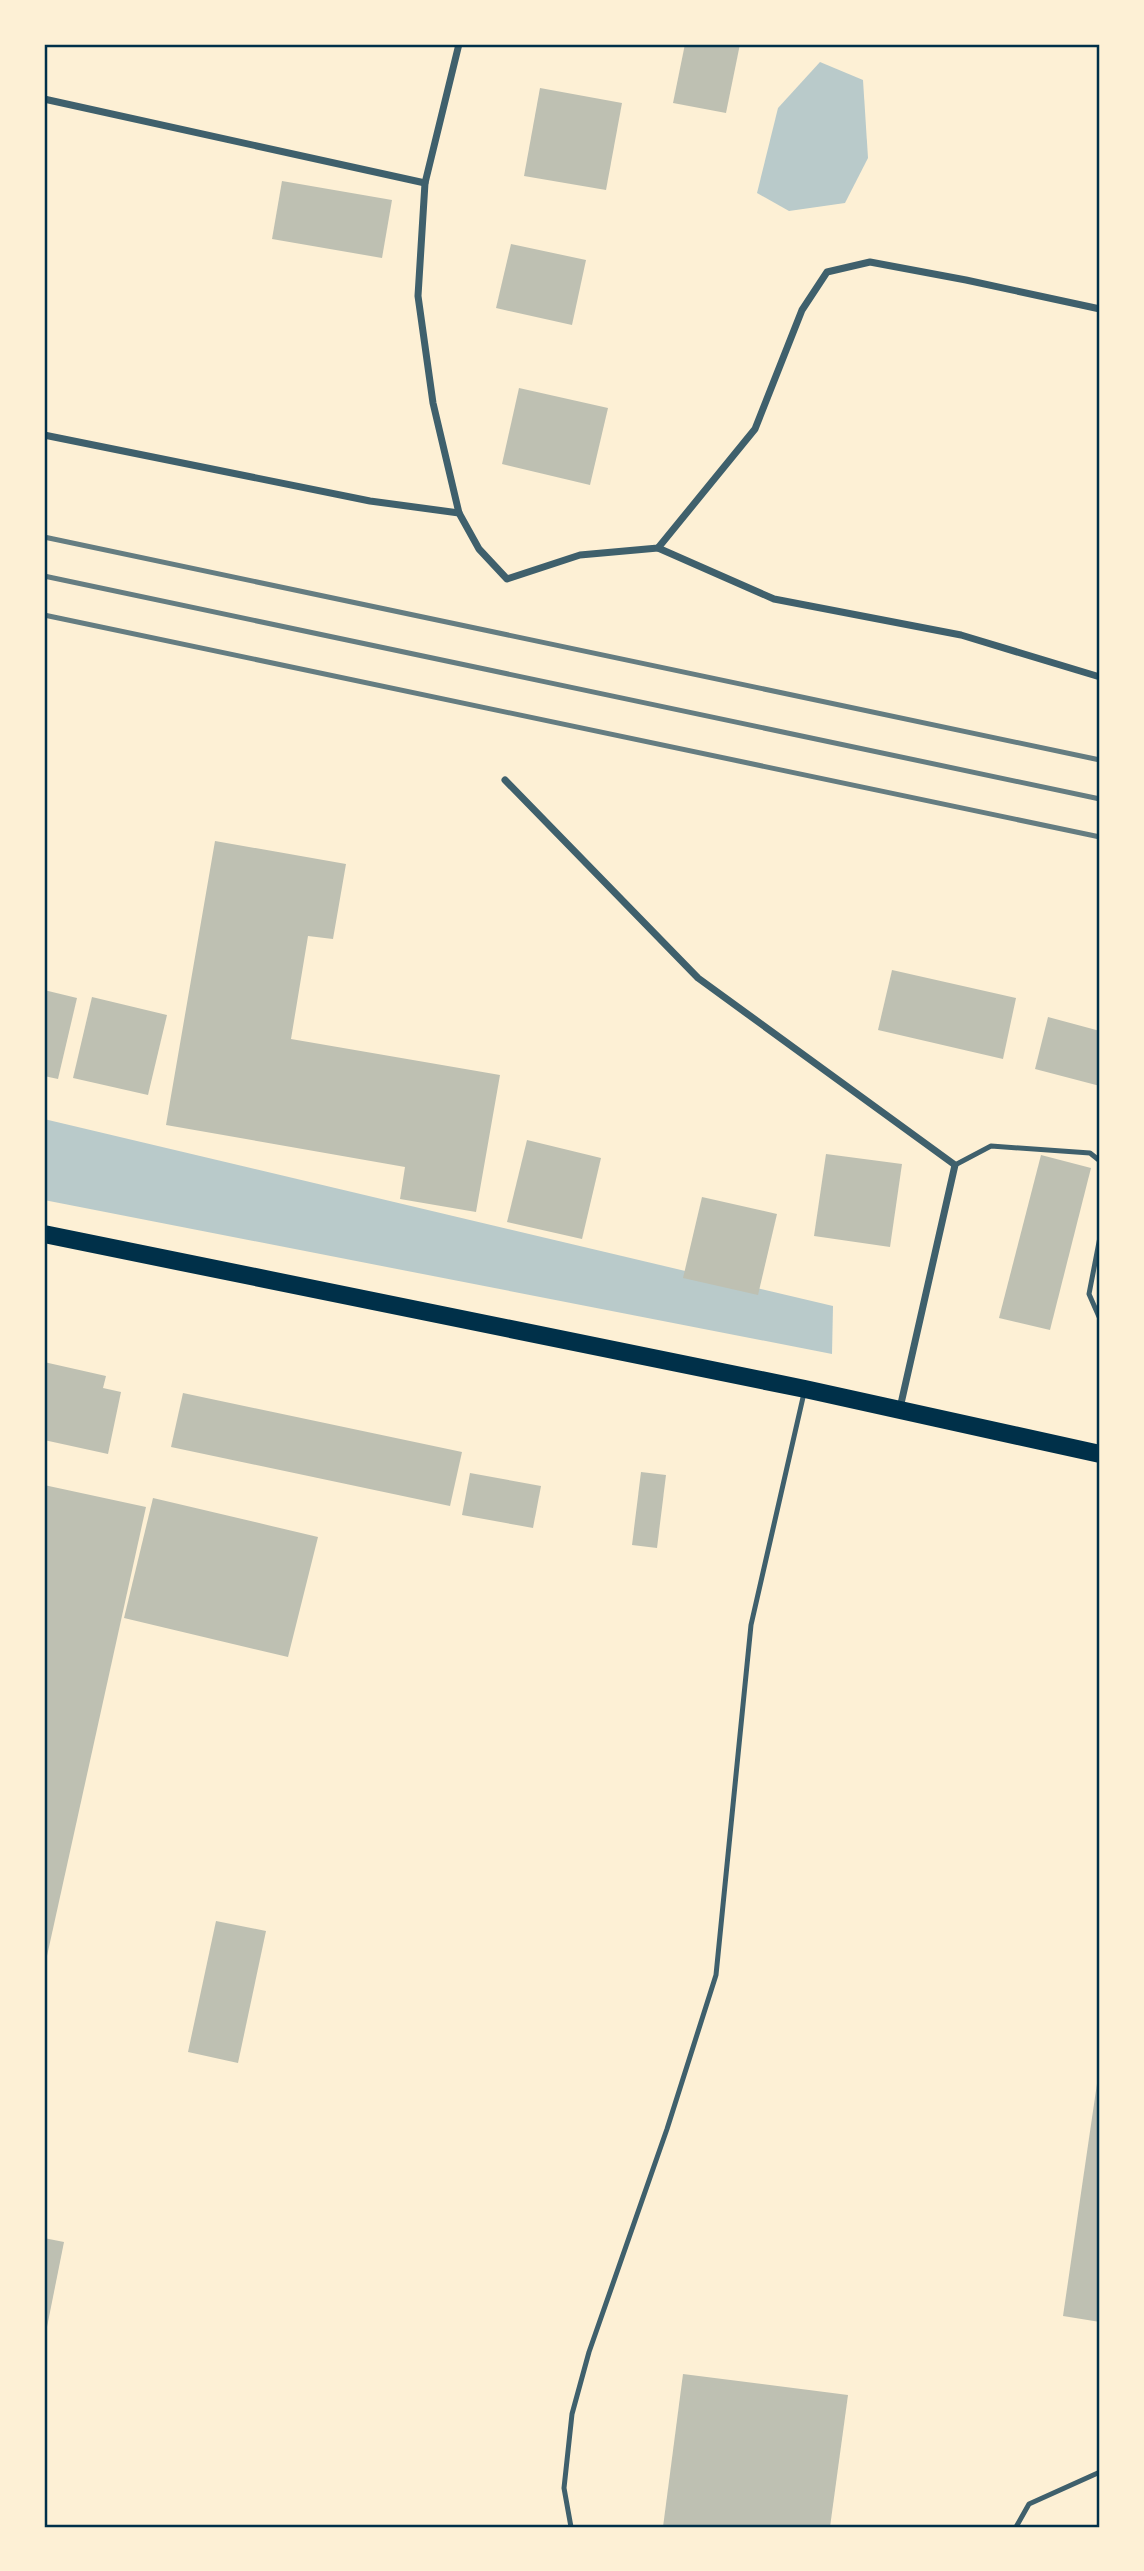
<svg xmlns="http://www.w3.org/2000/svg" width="1144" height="2571" viewBox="0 0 1144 2571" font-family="'PT Sans',sans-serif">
	<rect width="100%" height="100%" fill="#fdf0d5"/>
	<g fill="#b9caca">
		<polygon points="820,62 863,80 868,158 845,203 789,211 757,193 778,108"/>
		<polygon points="44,1119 833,1306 832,1354 44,1200"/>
	</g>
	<g fill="#bec0b2">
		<polygon points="685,44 740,44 726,113 673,103"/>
		<polygon points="540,88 622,103 606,190 524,176"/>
		<polygon points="282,181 392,200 382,258 272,239"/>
		<polygon points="511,244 586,260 572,325 496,308"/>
		<polygon points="519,388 608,408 590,485 502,464"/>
		<polygon points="215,841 346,864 333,939 308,936 291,1039 500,1075 476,1212 400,1199 405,1167 166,1125"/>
		<polygon points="892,970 1016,998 1003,1059 878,1030"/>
		<polygon points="44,990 77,998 58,1079 44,1076"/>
		<polygon points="92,997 167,1015 148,1095 73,1078"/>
		<polygon points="1048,1017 1100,1031 1100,1086 1035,1069"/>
		<polygon points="527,1140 601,1158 582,1239 507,1222"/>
		<polygon points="826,1154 902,1164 890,1247 814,1236"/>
		<polygon points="1041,1155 1091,1168 1050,1330 999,1318"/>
		<polygon points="702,1197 777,1214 758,1295 683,1278"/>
		<polygon points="44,1362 106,1376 103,1388 121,1392 108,1454 44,1440"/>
		<polygon points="183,1393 462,1452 450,1506 171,1447"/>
		<polygon points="641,1472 666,1475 657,1548 632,1545"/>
		<polygon points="470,1473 541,1486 533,1528 462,1515"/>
		<polygon points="44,1485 146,1507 45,1965 44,1965"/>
		<polygon points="153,1498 318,1537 288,1657 124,1618"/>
		<polygon points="216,1921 266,1931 238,2063 188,2052"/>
		<polygon points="1099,2070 1100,2070 1100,2322 1063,2316"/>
		<polygon points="44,2238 64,2242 45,2337 44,2337"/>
		<polygon points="683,2374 848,2395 830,2527 663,2527"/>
	</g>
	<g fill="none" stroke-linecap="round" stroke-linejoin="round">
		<g stroke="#3f606c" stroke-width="5">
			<polyline points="955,1165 991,1146 1090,1153 1100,1161"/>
			<polyline points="1100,1237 1089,1294 1100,1319"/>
			<polyline points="571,2527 564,2488 572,2414 589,2352 667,2129 716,1975 751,1625 804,1393"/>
			<polyline points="1016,2527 1029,2504 1100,2472"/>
		</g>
		<g stroke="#3f606c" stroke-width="7">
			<polyline points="459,44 425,183 418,296 433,403 459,513 479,549 507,579 580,555 658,548 755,429 802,310 827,272 870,262 966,280 1100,309"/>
			<polyline points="44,99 425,183"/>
			<polyline points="44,435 370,501 459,513"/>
			<polyline points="658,548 774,599 961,635 1100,677"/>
			<polyline points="505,780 698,978 955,1165 900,1408"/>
		</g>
		<polyline stroke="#003049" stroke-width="18" points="44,1234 805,1389 1100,1454"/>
		<g stroke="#657d81" stroke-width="5">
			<polyline points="44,537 1100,760"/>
			<polyline points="44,576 1100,799"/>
			<polyline points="44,615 1100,837"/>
		</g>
	</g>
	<rect width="1144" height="2571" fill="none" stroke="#fdf0d5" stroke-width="91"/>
	<rect x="46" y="46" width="1052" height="2480" fill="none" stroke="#003049" stroke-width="2.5"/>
</svg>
